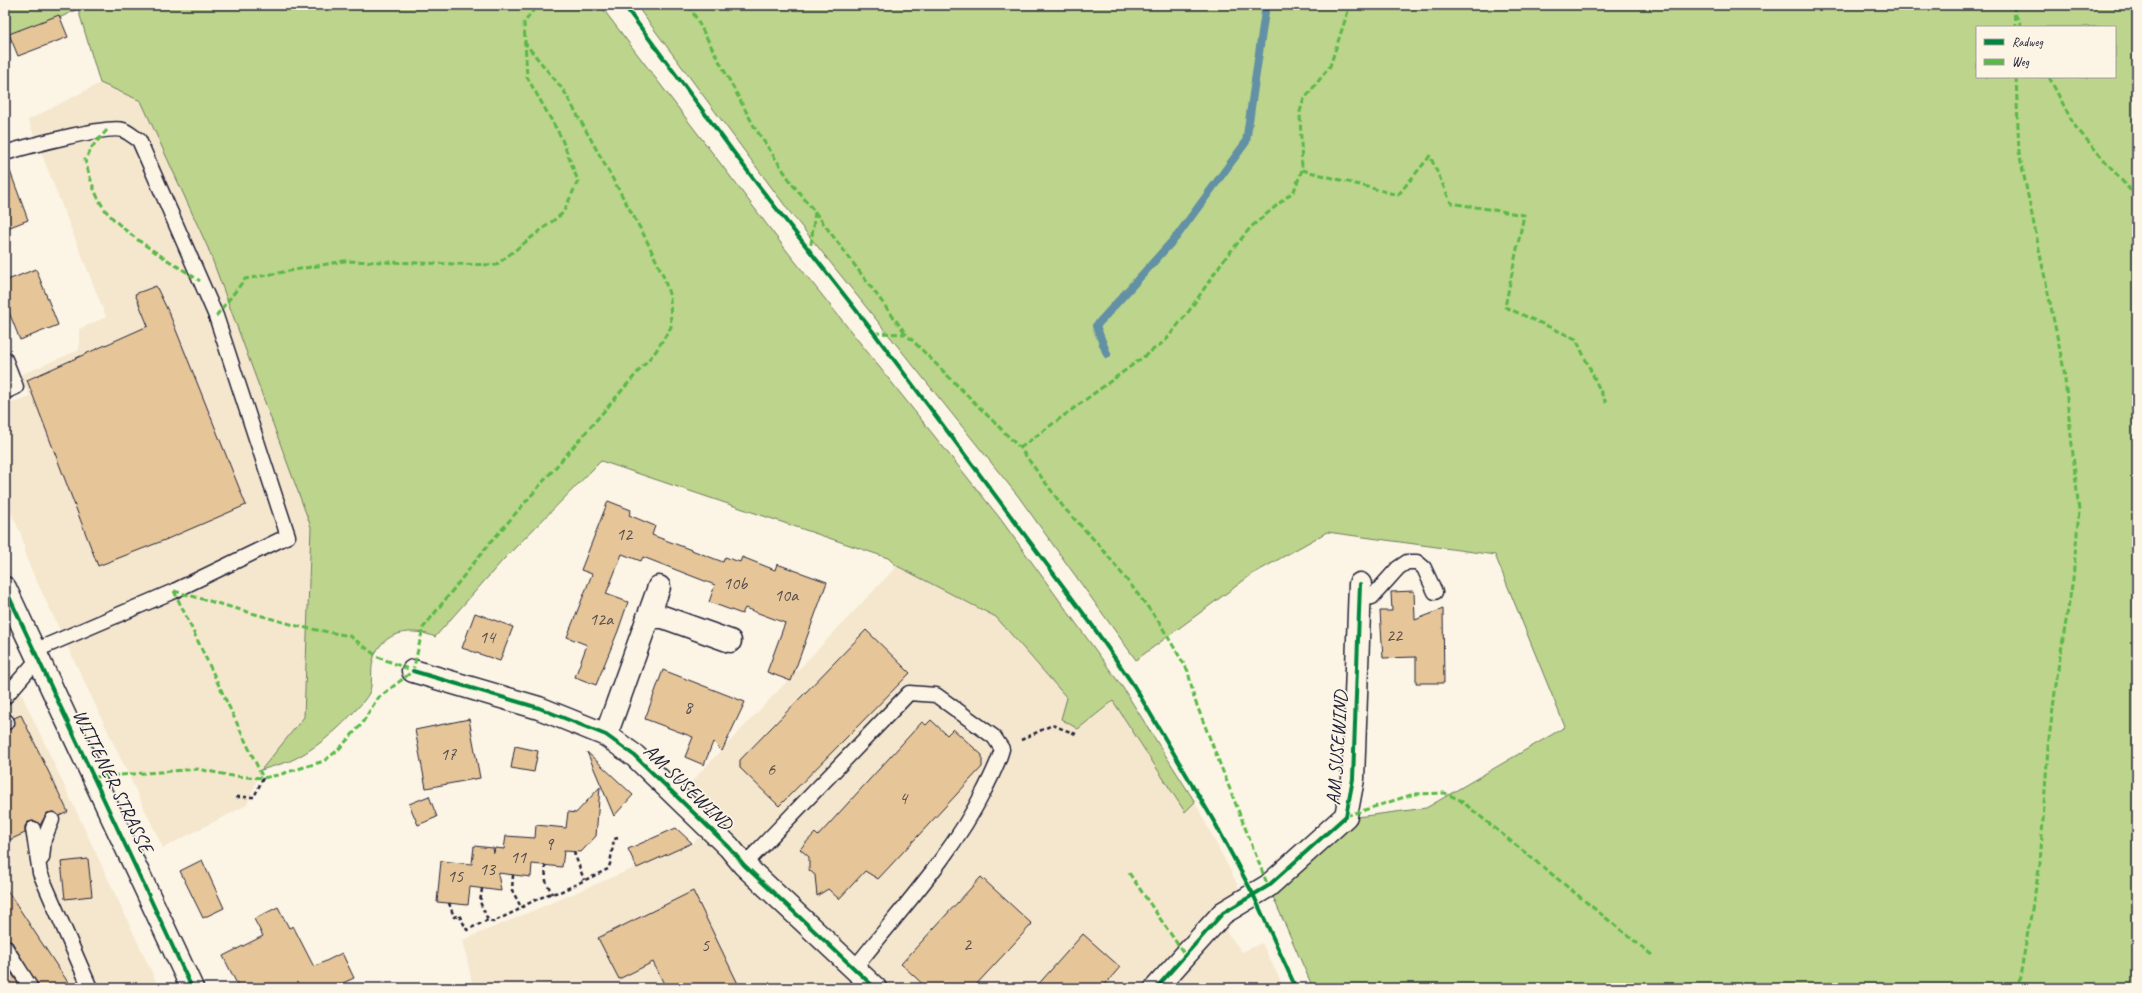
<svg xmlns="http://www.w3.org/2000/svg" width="2142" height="993" viewBox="0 0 2142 993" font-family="Caveat,sans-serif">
	<rect width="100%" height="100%" fill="#fcf5e5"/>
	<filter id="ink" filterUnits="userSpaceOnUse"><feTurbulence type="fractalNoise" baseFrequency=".025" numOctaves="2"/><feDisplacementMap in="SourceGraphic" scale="8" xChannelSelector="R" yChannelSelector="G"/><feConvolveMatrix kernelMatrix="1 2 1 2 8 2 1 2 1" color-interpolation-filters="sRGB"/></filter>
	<g filter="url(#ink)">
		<g fill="#f5e7ce">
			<polygon points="100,83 142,100 208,248 311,527 304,717 261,770 247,805 163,848 28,563 21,534 5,499 5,404 30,396 20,375 79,350 79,329 106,317 28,120"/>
			<polygon points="897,566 996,617 1067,698 1078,729 1113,701 1185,811 1195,802 1248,905 1226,931 1242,952 1262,943 1284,988 473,988 463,940 693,843 721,813 689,784"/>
			<polygon points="5,659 155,979 158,988 71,988 5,887"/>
		</g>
		<g fill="#bcd48b" stroke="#6f7b63" fill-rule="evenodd">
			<path d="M5 5H600L790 255 999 517 1123 688 1195 802 1185 812 1113 701 1078 729 1061 719 1067 698 996 617 897 566 888 558 601 461 503 560 435 637C413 627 383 631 374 657 370 668 373 680 370 691 367 699 355 711 349 717 336 732 309 753 290 761 281 764 271 767 261 770L304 717 311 527 208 248 141 101 100 83 78 9 5 44Z"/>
			<path d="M636 5H2137V988H1313L1273 897 1277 888 1357 817 1426 808 1565 727 1495 555 1327 532 1251 575 1136 660 1018 496 789 211ZM1977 27H2115V77H1977Z"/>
		</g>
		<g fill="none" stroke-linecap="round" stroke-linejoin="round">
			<polyline stroke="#6290a5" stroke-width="8" points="1107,354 1096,326 1177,236 1246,142 1266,5"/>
		</g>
		<g fill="#e6c698" stroke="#22223b">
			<polygon points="59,15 68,37 18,56 9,34"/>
			<polygon points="7,163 28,220 5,229 5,164"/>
			<polygon points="36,269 58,325 20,340 5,302 5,281"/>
			<polygon points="156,286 170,315 246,505 165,540 98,566 27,380 148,326 135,294"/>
			<polygon points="608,501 631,510 629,515 655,526 652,535 723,562 725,557 740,562 742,557 775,570 777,564 827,582 791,681 767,672 785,623 745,608 742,614 709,602 715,585 643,557 641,561 622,554 606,594 628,602 618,631 596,685 575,677 587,645 567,637 592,574 581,570"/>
			<polygon points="1414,591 1415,620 1443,609 1444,683 1416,683 1416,657 1383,658 1380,611 1392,611 1391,592"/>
			<polygon points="475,613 513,627 500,661 462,648"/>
			<polygon points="866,630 910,673 779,806 740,768 740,760"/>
			<polygon points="663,670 745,702 722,751 713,742 704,765 685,757 693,737 645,719"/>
			<polygon points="21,715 68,812 59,816 55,812 47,813 40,825 36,821 28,822 25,826 25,833 5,842 5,730 13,728 15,724 14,718"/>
			<polygon points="469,719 480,778 426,788 415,730"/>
			<polygon points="931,720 947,735 953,729 982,755 982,767 878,879 865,871 839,899 828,889 817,896 815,875 809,870 809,857 800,849 815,833 818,836 922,722 926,725"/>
			<polygon points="515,746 538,751 534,772 511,768"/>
			<polygon points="587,752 633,795 614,816"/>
			<polygon points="600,787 596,836 581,852 564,851 562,867 532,864 531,877 498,873 501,891 470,887 468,905 437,902 441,861 472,864 474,846 493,848 494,853 495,848 504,849 506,836 535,838 536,825 566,828 568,812 576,813"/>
			<polygon points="429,796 437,817 418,825 409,804"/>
			<polygon points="676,828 692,843 637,868 628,849"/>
			<polygon points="88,859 92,896 65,899 61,862"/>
			<polygon points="202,860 224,908 203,918 180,871"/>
			<polygon points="981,877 1032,924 973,988 927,988 901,964"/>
			<polygon points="5,887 57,966 72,988 39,988 12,942 5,939"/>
			<polygon points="693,891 740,988 666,988 653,962 619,979 598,938"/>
			<polygon points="278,907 289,928 293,926 314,967 342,953 354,978 332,988 239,988 223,956 263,936 254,919"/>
			<polygon points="1083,934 1120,967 1102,988 1035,988"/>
			<polygon points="5,963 21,988 5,988"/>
		</g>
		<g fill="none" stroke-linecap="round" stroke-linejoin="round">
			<g stroke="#22223b" stroke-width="17">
				<g id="service">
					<path d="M5 153C25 147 106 125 123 130 128 132 134 137 139 140L216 316 288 536 174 591 34 651"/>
					<polyline points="5,359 16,387 5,392"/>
					<polyline points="1360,599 1372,597 1398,568 1407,562 1417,562 1424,568 1435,592"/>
					<polyline points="5,697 38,659"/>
					<polyline points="5,720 7,722"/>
					<polyline points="33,829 40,873 90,988"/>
					<polyline points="42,858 44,839 52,820"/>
					<path d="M744 865 909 693 936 695 994 737 1002 749C998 764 991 777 984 791 951 857 899 911 854 969"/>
					<polyline points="5,947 31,988"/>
				</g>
			</g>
			<g stroke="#22223b" stroke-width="25">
				<g id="minor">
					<polyline points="648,617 663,617 730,641"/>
					<polyline points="413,671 539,708 606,735 635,756 729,847 744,865 875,988"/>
					<polyline points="606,735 659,587"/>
					<polyline points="1156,988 1223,913 1268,886 1346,816 1353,779 1360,584"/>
				</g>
			</g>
			<g stroke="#22223b" stroke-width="25">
				<polyline id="secondary" points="5,588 192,988"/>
			</g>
			<g stroke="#22223b" stroke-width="2.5" stroke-dasharray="4 3" stroke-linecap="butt">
				<polyline points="1021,740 1052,725 1076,734"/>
				<polyline points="236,797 254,797 263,778"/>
				<polyline points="574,852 584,880"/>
				<polyline points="545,865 546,881 552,894"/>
				<polyline points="513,875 512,890 521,907"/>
				<polyline points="482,889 480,902 488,920"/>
				<polyline points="449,903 454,917 459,915 467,930 488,920 493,922 518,910 527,904 549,894 560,892 608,869 610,864 614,839 618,838"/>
			</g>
			<use href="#service" stroke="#fcf5e5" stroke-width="14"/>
			<use href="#minor" stroke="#fcf5e5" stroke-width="22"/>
			<use href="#secondary" stroke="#fcf5e5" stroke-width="22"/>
			<g stroke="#58b947" stroke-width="3" stroke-dasharray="6 3" stroke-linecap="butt">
				<polyline points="689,5 755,128 793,185 815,212 810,252"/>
				<polyline points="2014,5 2015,27"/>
				<polyline points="2015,14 2022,27"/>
				<polyline points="2016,77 2019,152 2064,370 2079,511 2073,579 2058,669 2048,747 2040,864 2018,988"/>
				<polyline points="2049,77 2074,125 2137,198"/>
				<path d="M107 130 92 147 85 160C90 177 95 197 106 211 131 240 169 260 200 281"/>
				<polyline points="1302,170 1398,195 1430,156 1451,203 1524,215 1505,307 1576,339 1606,403"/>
				<polyline points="815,212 906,334"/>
				<polyline points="216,316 245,279 344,261 496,265 563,213 578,181 561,137 527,77 524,23 537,5"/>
				<polyline points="874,333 906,334 1020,448 1064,508 1100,546 1134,589 1159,622 1188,671 1194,698 1268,886"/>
				<polyline points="1020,448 1165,341 1189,311 1222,262 1251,227 1294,191 1302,170 1300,112 1303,101 1330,66 1350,5"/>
				<polyline points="174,591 301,627 350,636 378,657 413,671"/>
				<polyline points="174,591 263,778"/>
				<polyline points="94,777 198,769 232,776 263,778 278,775 324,761 338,750 361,725 377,699 413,671 423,628 484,550 656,351 671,327 670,297 663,275 645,237 564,91 524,42"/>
				<polyline points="1346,816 1414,794 1445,793 1460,800 1653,956"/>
				<polyline points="1129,873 1185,955"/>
			</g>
			<g stroke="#fcf5e5" stroke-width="6">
				<g id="cycleway">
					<polyline points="624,5 758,185 874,333 1092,625 1134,686 1216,825 1253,894 1296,988"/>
					<polyline points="5,588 192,988"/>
					<polyline points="413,671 539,708 606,735 635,756 729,847 744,865 875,988"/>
					<polyline points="1156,988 1223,913 1268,886 1346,816 1353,779 1360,584"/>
				</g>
			</g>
			<use href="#cycleway" stroke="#00873e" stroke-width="4"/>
		</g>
	</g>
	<g text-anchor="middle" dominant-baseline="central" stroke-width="3.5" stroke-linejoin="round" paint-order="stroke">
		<g font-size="18" fill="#534b52">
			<text x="624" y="534">12</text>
			<text x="735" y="583">10b</text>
			<text x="786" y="595">10a</text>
			<text x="601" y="619">12a</text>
			<text x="1394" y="635">22</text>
			<text x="487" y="637">14</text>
			<text x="688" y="707">8</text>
			<text x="448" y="754">17</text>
			<text x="771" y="769">6</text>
			<text x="903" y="798">4</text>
			<text x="549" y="844">9</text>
			<text x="518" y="857">11</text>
			<text x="487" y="869">13</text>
			<text x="455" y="876">15</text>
			<text x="967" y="944">2</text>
			<text x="705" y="945">5</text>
		</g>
		<g font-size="20" fill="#22223b" stroke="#fcf5e5">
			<text transform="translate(1337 748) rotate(-86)">AM SUSEWIND</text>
			<text transform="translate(113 781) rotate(64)">WITTENER STRASSE</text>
			<text transform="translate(688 787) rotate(44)">AM SUSEWIND</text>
		</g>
	</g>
	<rect width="2142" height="993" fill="none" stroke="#fcf5e5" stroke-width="20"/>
	<rect x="10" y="10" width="2122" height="973" fill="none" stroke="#22223b" stroke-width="1.5" filter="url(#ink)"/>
	<rect x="1976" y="26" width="140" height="52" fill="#fcf5e5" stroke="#a5a1a1"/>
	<rect x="1984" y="39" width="20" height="6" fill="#00873e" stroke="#a5a1a1"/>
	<text x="2012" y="46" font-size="12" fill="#22223b">Radweg</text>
	<rect x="1984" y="59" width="20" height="6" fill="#58b947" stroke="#a5a1a1"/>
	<text x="2012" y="66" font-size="12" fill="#22223b">Weg</text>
</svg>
